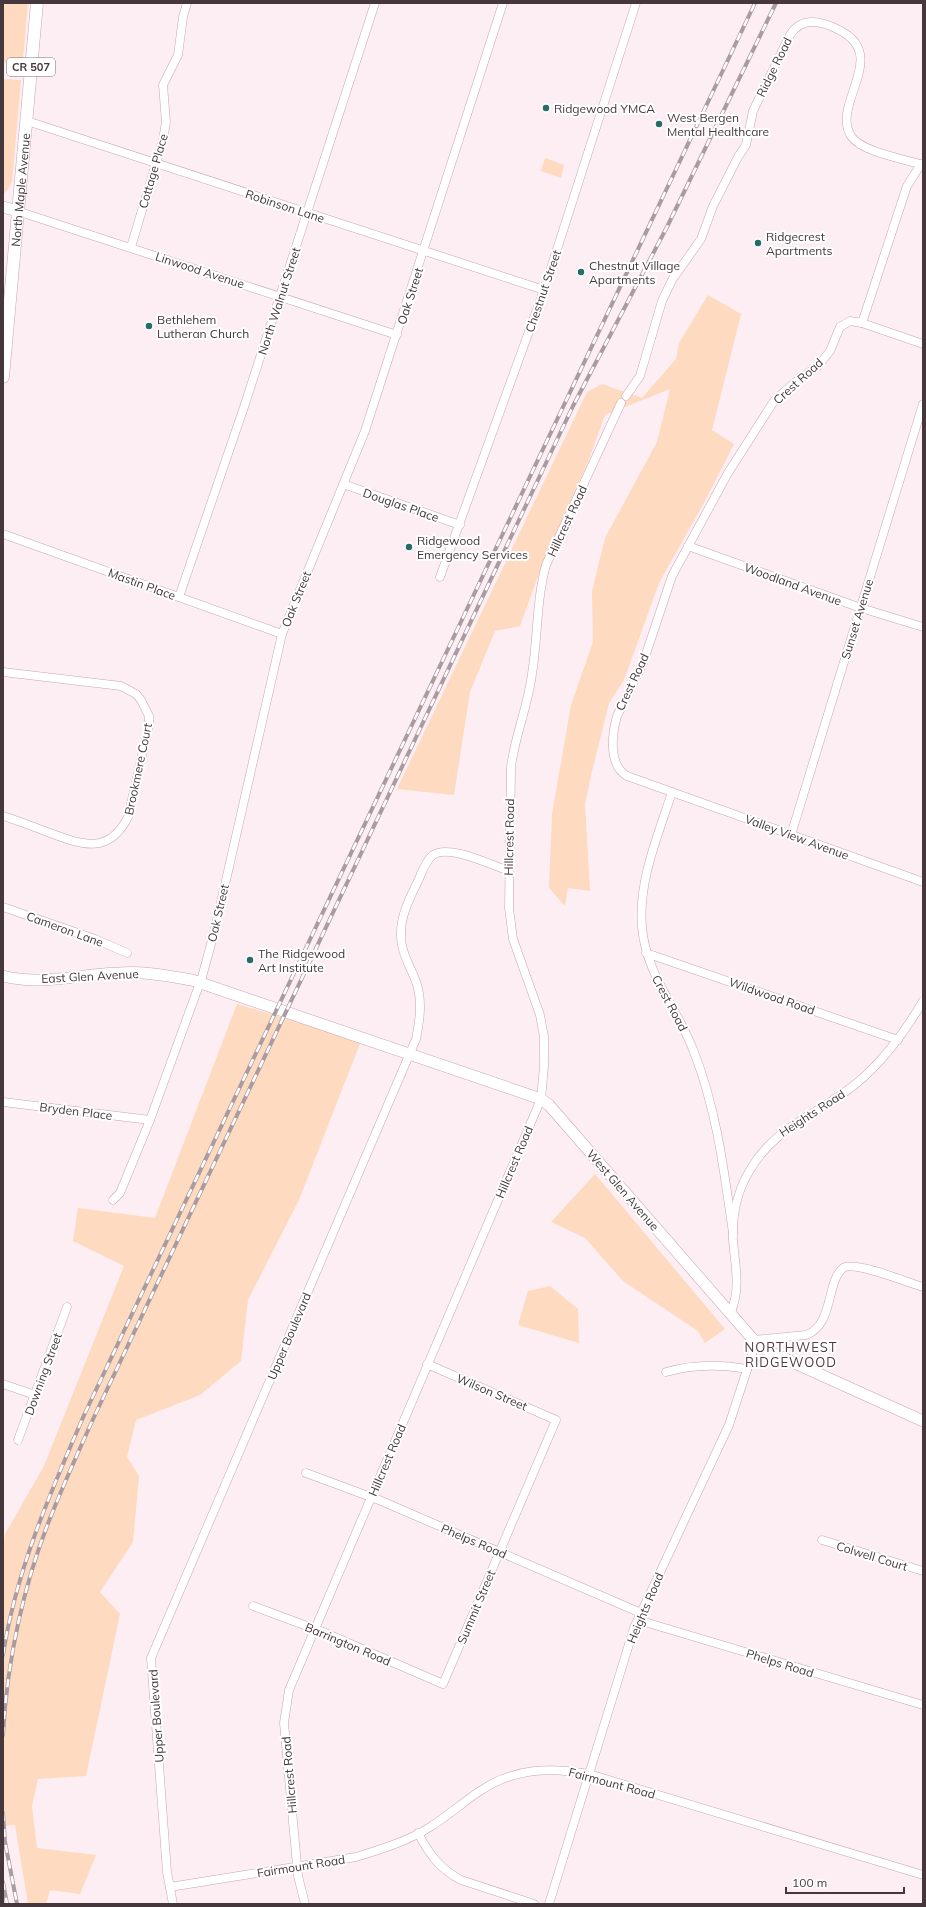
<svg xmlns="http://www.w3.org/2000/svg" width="926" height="1907" viewBox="0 0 926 1907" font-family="Mulish,sans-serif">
	<rect width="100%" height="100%" fill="#fdeef3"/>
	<g fill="#fddac0">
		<polygon points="3,3 28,3 23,60 20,63 3,62"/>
		<polygon points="3,79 21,80 12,182 7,191 3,194"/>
		<polygon points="545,158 564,165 561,178 541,171"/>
		<polygon points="708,295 741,314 712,430 734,444 705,501 659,583 624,680 609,703 592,771 585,804 590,891 568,888 565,906 549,888 552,814 571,705 593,642 592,591 605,538 657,442 670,389 605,415 588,462 545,557 520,626 495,631 470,692 454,795 397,789 587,392 602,384 642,398 676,359 679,343"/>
		<polygon points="237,1004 361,1041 299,1200 248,1300 241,1361 200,1395 136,1420 127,1457 139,1476 133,1542 100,1592 120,1614 86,1776 38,1779 32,1806 37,1848 96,1855 80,1894 50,1890 46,1904 28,1904 15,1825 3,1826 3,1549 5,1534 44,1466 124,1266 73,1241 78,1208 155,1218"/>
		<polygon points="595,1174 725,1329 705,1343 698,1331 623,1281 585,1238 551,1222"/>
		<polygon points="550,1286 578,1309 579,1343 518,1325 528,1291"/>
	</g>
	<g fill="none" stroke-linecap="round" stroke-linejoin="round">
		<g stroke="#c8a5b2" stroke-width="9">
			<g id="street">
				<polyline points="27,121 544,290"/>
				<polyline points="17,211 397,335"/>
				<polyline points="131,247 163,140 166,122 163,85 178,55 183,17 187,3"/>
				<polyline points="862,323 907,186 921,164"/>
				<path d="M923 344 862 323 850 321 840 327 830 351 818 366 794 383 774 401 728 473 672 576 643 663 617 716C612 734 608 765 627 776L923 882"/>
				<path d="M626 396 640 376 662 301 672 280 701 239 713 206 738 157 746 145 753 111 790 35C795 27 802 22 812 22 822 22 832 26 841 31 889 57 831 104 851 136 861 152 905 159 923 165"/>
				<polyline points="343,484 460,525"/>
				<polyline points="3,534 282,634"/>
				<polyline points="688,546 861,608 923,627"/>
				<polyline points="440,577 544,290 636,3"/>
				<polyline points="179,597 244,407 375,3"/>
				<path d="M3 672 121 686 136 694 141 700 149 716V725L128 817C109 855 82 845 50 833 34 827 19 821 3 816"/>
				<path d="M672 792C658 836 638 881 642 927 646 975 678 1009 694 1052 717 1111 724 1171 733 1233"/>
				<polyline points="791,835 923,404"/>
				<polyline points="3,907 95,939 127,953"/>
				<polyline points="646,953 898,1040"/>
				<polyline points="3,1102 150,1120"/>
				<polyline points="113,1200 120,1193 150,1120 202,977 214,933 282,634 365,431 503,3"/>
				<path d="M731 1312C741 1287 735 1266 733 1240 732 1217 737 1191 750 1170 774 1129 808 1119 845 1092 878 1069 903 1035 923 1001"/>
				<path d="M754 1340 806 1335C834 1325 826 1282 843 1268 854 1260 908 1283 923 1287"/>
				<path d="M666 1372C693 1364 719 1364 747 1369"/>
				<polyline points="3,1384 35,1395"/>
				<polyline points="18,1440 67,1307"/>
				<polyline points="306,1473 379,1500 641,1613"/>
				<polyline points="822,1540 923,1571"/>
				<polyline points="253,1606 323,1632 443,1684 556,1420 427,1364"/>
				<polyline points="638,1620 923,1705"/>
				<path d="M418 1833C429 1854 440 1869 461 1880L534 1904"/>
				<path d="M170 1887 356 1857C382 1849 408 1841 430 1827 448 1816 463 1802 480 1791 514 1768 550 1767 589 1774L923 1875"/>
				<path d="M173 1904 167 1872 151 1658 416 1039C420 1019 423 999 415 979 409 964 400 950 401 933 401 914 410 898 418 881 422 873 425 861 433 855 449 844 491 865 509 871"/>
				<path d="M305 1904 298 1876 286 1745 284 1723 289 1690 541 1099 544 1066V1037L540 1015 513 939 509 908 511 767C515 735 528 706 532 674 538 638 536 601 546 565L621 403"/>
				<polyline points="549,1904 634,1628 729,1425 756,1342"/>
			</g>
		</g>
		<g stroke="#c8a5b2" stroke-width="12">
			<g id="secondary">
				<polyline points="3,207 17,211"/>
				<path d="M3 976C40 986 81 974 119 973 144 971 168 976 192 980L541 1099 549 1105 757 1344 768 1351 923 1421"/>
			</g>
		</g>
		<g stroke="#c8a5b2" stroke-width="13">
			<g id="primary">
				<path id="s1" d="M3 377 37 3"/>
			</g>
		</g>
		<use href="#street" stroke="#fff" stroke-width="8"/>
		<use href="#secondary" stroke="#fff" stroke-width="11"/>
		<use href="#primary" stroke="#fff" stroke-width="12"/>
		<g stroke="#aa9ba1" stroke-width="4">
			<g id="rail">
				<path d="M3 1655C16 1570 51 1491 85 1413L755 3"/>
				<path d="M3 1735C7 1660 24 1581 53 1511 66 1479 80 1448 94 1417L573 406 667 227 776 3"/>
				<polyline points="3,1813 5,1842 17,1904"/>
				<polyline points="3,1882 7,1904"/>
			</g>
		</g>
		<use href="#rail" stroke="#fff" stroke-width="2.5" stroke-dasharray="8" stroke-linecap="butt"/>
	</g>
	<g fill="#256e68" stroke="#fff" stroke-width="1.5">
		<circle cx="546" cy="108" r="4"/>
		<circle cx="659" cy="124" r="4"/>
		<circle cx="758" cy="243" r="4"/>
		<circle cx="581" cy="272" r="4"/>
		<circle cx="149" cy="326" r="4"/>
		<circle cx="409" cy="547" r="4"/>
		<circle cx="250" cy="960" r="4"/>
	</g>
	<g text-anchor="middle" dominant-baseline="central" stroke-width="4" stroke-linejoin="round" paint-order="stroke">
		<rect fill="#fff" stroke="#7e7377" stroke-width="1" x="7" y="58" width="48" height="18" rx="3"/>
		<g font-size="11" font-weight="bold" fill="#46373d">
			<text x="31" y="67">CR 507</text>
		</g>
		<g font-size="12" fill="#46373d" stroke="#fff">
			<text transform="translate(774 67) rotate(-64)">Ridge Road</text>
			<text transform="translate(153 171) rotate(-74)">Cottage Place</text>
			<text stroke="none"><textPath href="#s1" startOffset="188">North Maple Avenue</textPath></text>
			<text transform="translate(285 206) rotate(18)">Robinson Lane</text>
			<text transform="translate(200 270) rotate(18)">Linwood Avenue</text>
			<text transform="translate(543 291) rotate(-71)">Chestnut Street</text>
			<text transform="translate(410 296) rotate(-72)">Oak Street</text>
			<text transform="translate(279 301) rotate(-72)">North Walnut Street</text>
			<text transform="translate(798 381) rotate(-42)">Crest Road</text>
			<text transform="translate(401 505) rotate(19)">Douglas Place</text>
			<text transform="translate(567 521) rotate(-65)">Hillcrest Road</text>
			<text transform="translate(142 584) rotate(20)">Mastin Place</text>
			<text transform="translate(793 584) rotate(20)">Woodland Avenue</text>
			<text transform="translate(296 599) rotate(-68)">Oak Street</text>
			<text transform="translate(857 619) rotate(-73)">Sunset Avenue</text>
			<text transform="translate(632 682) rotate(-65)">Crest Road</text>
			<text transform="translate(138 769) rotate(-78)">Brookmere Court</text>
			<text transform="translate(509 837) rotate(-89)">Hillcrest Road</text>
			<text transform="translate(797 837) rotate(20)">Valley View Avenue</text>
			<text transform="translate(218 913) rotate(-77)">Oak Street</text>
			<text transform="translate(65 929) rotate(20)">Cameron Lane</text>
			<text transform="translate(90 976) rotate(-3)">East Glen Avenue</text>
			<text transform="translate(772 996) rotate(19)">Wildwood Road</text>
			<text transform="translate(670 1003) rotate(62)">Crest Road</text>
			<text transform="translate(76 1111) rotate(7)">Bryden Place</text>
			<text transform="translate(812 1113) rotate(-33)">Heights Road</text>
			<text transform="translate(514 1162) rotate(-67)">Hillcrest Road</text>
			<text transform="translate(623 1190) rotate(49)">West Glen Avenue</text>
			<text transform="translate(289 1336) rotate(-67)">Upper Boulevard</text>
			<text transform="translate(43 1374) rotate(-70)">Downing Street</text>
			<text transform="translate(492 1392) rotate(23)">Wilson Street</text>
			<text transform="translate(387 1460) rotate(-67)">Hillcrest Road</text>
			<text transform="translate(474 1541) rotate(23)">Phelps Road</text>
			<text transform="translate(872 1556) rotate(17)">Colwell Court</text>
			<text transform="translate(476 1607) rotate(-67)">Summit Street</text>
			<text transform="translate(645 1608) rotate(-67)">Heights Road</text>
			<text transform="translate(348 1644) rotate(23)">Barrington Road</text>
			<text transform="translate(780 1663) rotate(17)">Phelps Road</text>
			<text transform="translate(156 1716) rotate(-94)">Upper Boulevard</text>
			<text transform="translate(289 1775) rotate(-95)">Hillcrest Road</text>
			<text transform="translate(612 1783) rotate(15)">Fairmount Road</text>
			<text transform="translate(301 1866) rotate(-9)">Fairmount Road</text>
		</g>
		<g font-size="12" fill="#46373d" stroke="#fff" text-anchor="start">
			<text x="554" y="108">Ridgewood YMCA</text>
			<text x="667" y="117">West Bergen<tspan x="667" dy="14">Mental Healthcare</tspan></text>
			<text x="766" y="236">Ridgecrest<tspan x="766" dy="14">Apartments</tspan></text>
			<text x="589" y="265">Chestnut Village<tspan x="589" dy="14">Apartments</tspan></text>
			<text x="157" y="319">Bethlehem<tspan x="157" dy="14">Lutheran Church</tspan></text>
			<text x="417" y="540">Ridgewood<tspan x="417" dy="14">Emergency Services</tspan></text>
			<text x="258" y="953">The Ridgewood<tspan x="258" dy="14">Art Institute</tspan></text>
		</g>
		<g font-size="13" letter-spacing="1" fill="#563945" stroke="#fff">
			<text x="791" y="1347">NORTHWEST<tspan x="791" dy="15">RIDGEWOOD</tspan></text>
		</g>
	</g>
	<rect width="926" height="1907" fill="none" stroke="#46373d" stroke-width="8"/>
	<path d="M786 1887v6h118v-6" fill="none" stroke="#46373d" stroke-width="2"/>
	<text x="792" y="1887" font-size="12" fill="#46373d" stroke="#ffffff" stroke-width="3" paint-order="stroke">100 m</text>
</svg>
